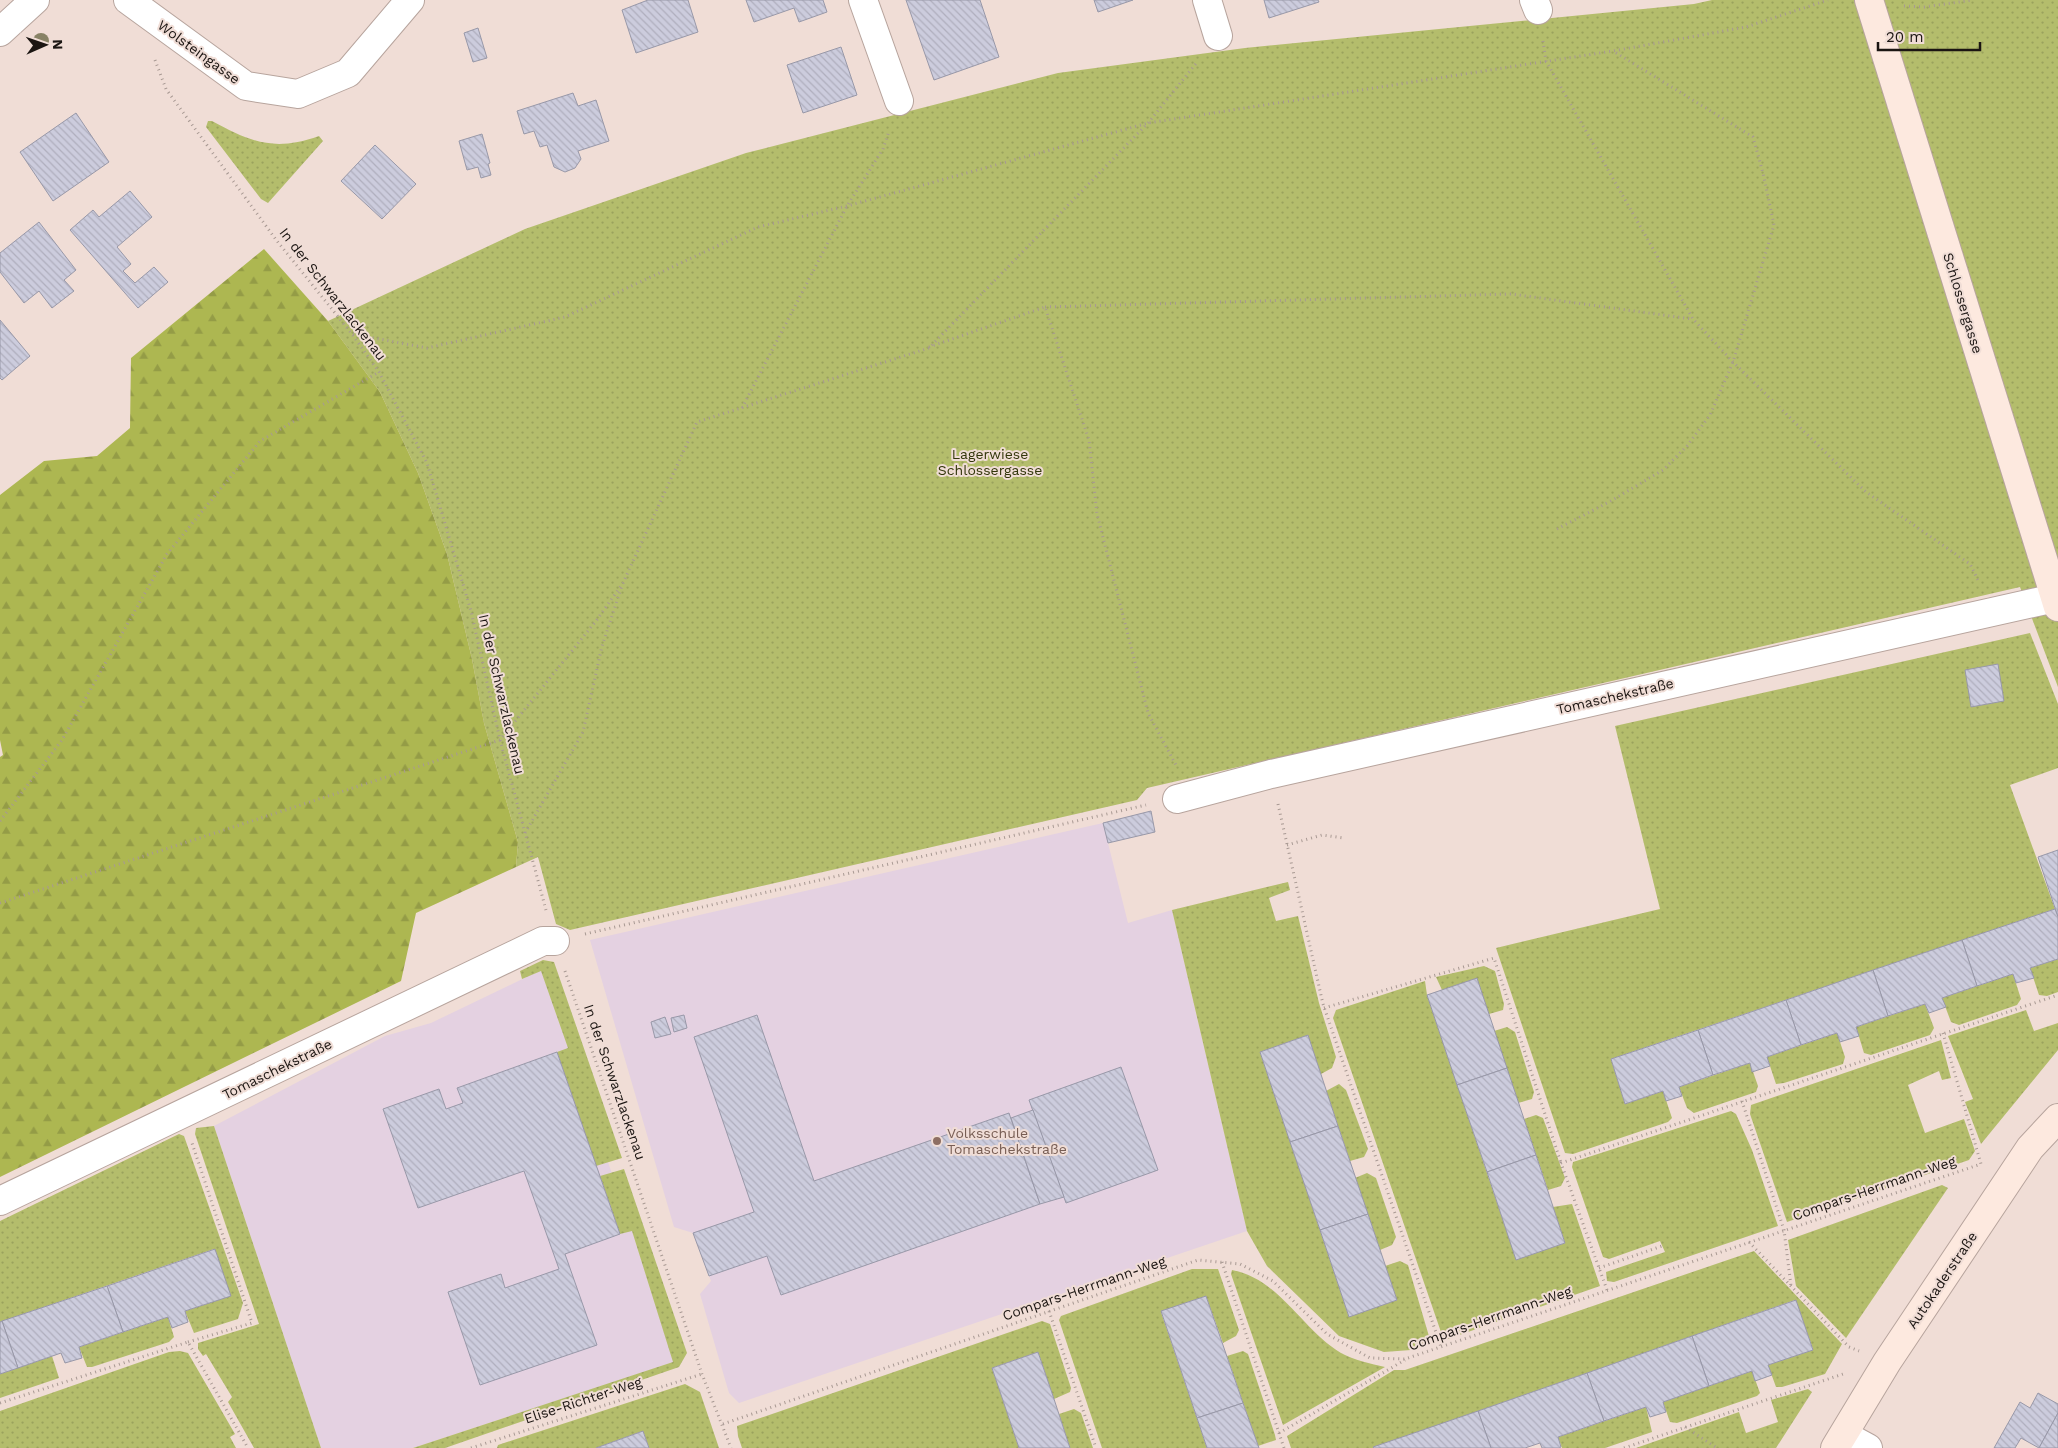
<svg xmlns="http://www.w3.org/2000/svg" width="2058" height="1448" viewBox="0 0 2058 1448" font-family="'Work Sans',sans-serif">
	<defs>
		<pattern id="grass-dots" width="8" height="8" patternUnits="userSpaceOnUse" patternTransform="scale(1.25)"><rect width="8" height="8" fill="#b4bd6c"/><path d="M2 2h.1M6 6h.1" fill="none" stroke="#9aa25d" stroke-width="1.8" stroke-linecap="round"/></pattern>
		<pattern id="forest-firs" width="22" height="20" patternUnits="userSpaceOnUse" patternTransform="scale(1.25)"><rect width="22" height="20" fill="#adb751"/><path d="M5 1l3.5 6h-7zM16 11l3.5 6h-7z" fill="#949c46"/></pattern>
		<pattern id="building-back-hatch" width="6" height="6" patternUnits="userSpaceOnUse" patternTransform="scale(1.25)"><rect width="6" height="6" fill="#ccd"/><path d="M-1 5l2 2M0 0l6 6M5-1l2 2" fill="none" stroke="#afaebd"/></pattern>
	</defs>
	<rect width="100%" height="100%" fill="#f0ddd6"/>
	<g fill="#e4d1e1">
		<polygon points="1103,823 1128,923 1172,910 1247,1231 739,1403 729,1393 700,1294 711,1281 693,1233 674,1227 590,940"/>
		<polygon points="541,970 632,1231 674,1362 413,1448 321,1448 214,1126 385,1036 431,1023"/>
	</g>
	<g fill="url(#grass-dots)">
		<polygon points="1712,0 2058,0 2058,687 2020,587 1147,788 1137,800 570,930 556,924 538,857 516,867 518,842 484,723 472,659 447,554 418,473 380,392 328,321 525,229 746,153 1058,73 1245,48 1694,4"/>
		<path d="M208 121H212C251 142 274 152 319 136L323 141 268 203 261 199 206 127Z"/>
		<polygon points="2030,633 2058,704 2058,768 2010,785 2055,909 1611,1059 1625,1104 1663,1091 1672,1118 1668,1122 1573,1154 1565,1153 1496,948 1660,909 1615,726"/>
		<polygon points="1288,882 1290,890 1269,898 1276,921 1298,916 1319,1003 1336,1057 1332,1068 1321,1074 1307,1036 1260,1052 1349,1316 1397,1300 1385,1266 1400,1261 1408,1265 1431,1343 1411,1350 1384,1352 1339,1336 1267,1266 1247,1231 1172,910"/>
		<polygon points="2058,959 2058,992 2047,996 2039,995 2030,968"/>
		<polygon points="543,960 554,962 622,1158 596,1166 557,1052 568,1048 541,971 522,979 520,971"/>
		<polygon points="1484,966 1495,971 1504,1004 1503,1010 1489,1014 1442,990 1436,977"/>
		<polygon points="2013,974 2021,999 2017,1005 1959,1025 1951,1022 1942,998"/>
		<polygon points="1425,981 1427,995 1516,1259 1565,1243 1553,1207 1572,1204 1600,1286 1445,1340 1442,1335 1333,1018 1336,1010"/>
		<polygon points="1925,1004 1934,1028 1930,1035 1871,1055 1864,1053 1856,1027"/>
		<polygon points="2026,1010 2034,1031 2058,1023 2058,1050 1981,1144 1965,1102 1973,1099 1948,1036"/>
		<polygon points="1507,1027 1515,1032 1534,1092 1532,1099 1518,1103 1494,1031"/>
		<polygon points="1837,1033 1845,1057 1843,1064 1784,1083 1776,1084 1767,1057"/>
		<polygon points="1941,1040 1951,1078 1942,1080 1939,1071 1908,1085 1925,1133 1964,1119 1975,1151 1969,1160 1787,1222 1750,1114 1751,1105"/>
		<polygon points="1750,1063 1758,1086 1756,1092 1694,1113 1687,1108 1679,1087"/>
		<polygon points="1339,1084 1346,1090 1368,1149 1364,1157 1350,1161 1326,1091"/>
		<polygon points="1731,1111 1736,1114 1752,1150 1778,1226 1614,1282 1607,1281 1606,1272 1665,1252 1660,1241 1609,1259 1603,1257 1572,1167 1573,1162"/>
		<polygon points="1536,1115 1543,1118 1565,1178 1561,1186 1548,1190 1524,1119"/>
		<polygon points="214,1126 321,1448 254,1448 228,1402 232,1397 206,1354 203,1356 198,1349 198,1343 259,1324 195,1134 196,1128"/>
		<polygon points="179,1134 184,1136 243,1303 238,1319 194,1333 185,1311 230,1296 214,1249 0,1322 0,1221"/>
		<polygon points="624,1169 687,1353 679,1367 445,1448 413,1448 673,1362 632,1231 620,1234 600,1176"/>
		<polygon points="1367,1173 1376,1178 1396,1237 1392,1245 1380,1250 1355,1178"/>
		<polygon points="1942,1185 1948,1188 1846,1338 1796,1286 1788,1240"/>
		<polygon points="1754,1251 1842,1344 1825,1374 1782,1387 1776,1387 1768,1365 1813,1349 1795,1300 1374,1448 1291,1448 1287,1436 1394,1370 1405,1370"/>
		<polygon points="1192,1269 1218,1269 1239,1330 1236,1336 1223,1343 1206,1296 1161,1312 1207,1448 1102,1448 1059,1320 1061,1316"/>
		<path d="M1232 1270C1280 1279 1302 1330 1341 1353 1354 1360 1371 1364 1385 1367L1283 1425 1231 1274Z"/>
		<polygon points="168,1317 174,1337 169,1342 92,1367 87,1367 79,1347"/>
		<polygon points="1042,1321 1050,1324 1071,1388 1070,1392 1054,1399 1038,1352 992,1368 1019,1448 742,1448 738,1436 737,1426"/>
		<polygon points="180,1351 188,1353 235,1434 230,1437 236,1448 0,1448 0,1411 169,1352"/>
		<polygon points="1243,1351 1248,1354 1275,1435 1276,1440 1258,1446 1227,1356"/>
		<polygon points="52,1356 59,1378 0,1398 0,1374"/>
		<polygon points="1752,1371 1760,1393 1757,1396 1677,1423 1670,1422 1663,1402"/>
		<polygon points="685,1384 700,1392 719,1448 649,1448 643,1431 596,1448 497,1448 498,1445"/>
		<polygon points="1808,1389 1812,1392 1776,1448 1636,1448 1739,1412 1746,1433 1778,1422 1771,1400"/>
		<polygon points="1646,1407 1652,1432 1605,1448 1562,1448 1558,1437"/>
		<polygon points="1074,1409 1081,1413 1093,1448 1070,1448 1059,1414"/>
	</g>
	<polygon fill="url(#forest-firs)" points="264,249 328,321 380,392 418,473 447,554 472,659 484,723 518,842 516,867 416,913 401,981 0,1177 0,757 3,755 0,740 0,495 44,461 97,456 130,428 131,358"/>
	<g fill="url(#building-back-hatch)" stroke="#9898a8">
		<polygon points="648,0 688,0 698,32 636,53 622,10"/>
		<polygon points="746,0 823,0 827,12 799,22 794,8 754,22"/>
		<polygon points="906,0 980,0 999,57 934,80"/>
		<polygon points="1094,0 1133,0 1098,12"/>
		<polygon points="1264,0 1318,0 1319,2 1269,18"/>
		<polygon points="478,28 487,58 473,62 464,33"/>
		<polygon points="841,47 857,95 803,113 787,65"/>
		<polygon points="573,93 578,106 596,100 609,141 578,151 581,159 575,168 565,172 554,167 547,145 540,147 534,131 524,134 517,111"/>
		<polygon points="76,113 109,162 53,201 20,152"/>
		<polygon points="482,134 490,163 488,164 491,175 481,178 478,167 467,170 459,141"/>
		<polygon points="375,145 416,184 382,219 341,181"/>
		<polygon points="130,191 152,217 117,247 131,264 123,271 135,283 154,267 168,282 138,308 70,230 93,210 99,217"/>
		<polygon points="39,222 76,270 64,280 74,291 52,308 39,291 24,303 0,272 0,253"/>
		<polygon points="0,320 30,356 2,380 0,378"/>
		<polygon points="1998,664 2004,701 1971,707 1965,670"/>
		<polygon points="1151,811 1155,832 1108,843 1103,823"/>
		<polygon points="2058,850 2058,917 2038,857"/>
		<polygon points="2055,909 2058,917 2058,959 2030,968 2034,978 2016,983 2013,974 1977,986 1962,940"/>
		<polygon points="1962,940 1977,986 1942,998 1946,1007 1929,1013 1925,1004 1888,1016 1873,970"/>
		<polygon points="1873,970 1888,1016 1856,1027 1859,1036 1840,1042 1837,1033 1801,1045 1786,1000"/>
		<polygon points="1477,978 1507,1068 1457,1085 1427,995"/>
		<polygon points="1786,1000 1801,1045 1767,1057 1770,1066 1752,1072 1750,1063 1713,1075 1698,1030"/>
		<polygon points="684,1015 687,1028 674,1032 671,1018"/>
		<polygon points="757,1015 814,1181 1009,1113 1040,1204 781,1295 767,1256 709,1276 693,1233 754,1212 694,1037"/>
		<polygon points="665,1017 671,1034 655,1038 651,1022"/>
		<polygon points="1698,1030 1713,1075 1679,1087 1682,1096 1666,1101 1663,1091 1625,1104 1611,1059"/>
		<polygon points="1308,1035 1338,1126 1290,1142 1260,1052"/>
		<polygon points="557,1052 620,1234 565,1254 597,1345 480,1385 448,1292 501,1274 505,1288 559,1269 524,1171 418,1208 383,1109 439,1089 446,1109 463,1103 457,1088"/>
		<polygon points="1121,1067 1158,1170 1066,1203 1029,1100"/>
		<polygon points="1507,1068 1536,1155 1487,1172 1457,1085"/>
		<polygon points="1033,1110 1064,1197 1040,1204 1011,1118"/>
		<polygon points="1338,1126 1368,1214 1320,1230 1290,1142"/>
		<polygon points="1536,1155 1565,1243 1516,1260 1487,1172"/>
		<polygon points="1368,1214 1397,1300 1349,1317 1320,1230"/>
		<polygon points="215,1249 231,1296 185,1311 188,1322 172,1328 168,1317 123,1332 107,1286"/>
		<polygon points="107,1286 123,1332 79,1347 82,1358 65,1363 61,1353 18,1368 2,1321"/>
		<polygon points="1206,1296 1243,1403 1197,1418 1161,1311"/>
		<polygon points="1796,1300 1813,1350 1768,1365 1772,1375 1755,1381 1752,1371 1709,1386 1692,1336"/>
		<polygon points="2,1321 18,1368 0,1374 0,1322"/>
		<polygon points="1692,1336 1709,1386 1663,1402 1666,1412 1650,1417 1646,1407 1604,1421 1587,1373"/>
		<polygon points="1038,1352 1054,1399 1070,1448 1019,1448 992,1368"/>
		<polygon points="1587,1373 1604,1421 1558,1437 1561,1447 1559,1448 1542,1448 1540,1443 1525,1448 1491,1448 1478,1411"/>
		<polygon points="2038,1393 2058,1404 2058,1413 2039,1448 2021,1438 2015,1448 1994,1448 2020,1402 2030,1408"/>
		<polygon points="1243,1403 1259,1448 1207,1448 1197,1418"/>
		<polygon points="1478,1411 1491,1448 1374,1448 1373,1447"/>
		<polygon points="2058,1413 2058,1448 2039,1448"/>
		<polygon points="643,1431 649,1448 596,1448"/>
	</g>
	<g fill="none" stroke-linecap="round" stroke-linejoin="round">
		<g stroke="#b7a49d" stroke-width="30">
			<g id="street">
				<polyline points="128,0 246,86 298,94 348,73 410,0"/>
				<polyline points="863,0 899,101"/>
				<polyline points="1207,0 1218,36"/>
				<polyline points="1534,0 1538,10"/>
				<polyline points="0,32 35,0"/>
				<polyline points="1177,799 1271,774 2055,598"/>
				<polyline points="0,1201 543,941 555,941"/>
				<polyline points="1844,1435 1868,1448"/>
			</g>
		</g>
		<g stroke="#b7a49d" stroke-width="30">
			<g id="secondary">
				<polyline points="1869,0 2058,607"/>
				<polyline points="1835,1448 1887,1362 2030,1148 2058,1118"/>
			</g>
		</g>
		<g stroke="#a89993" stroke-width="3" stroke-dasharray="1 4" stroke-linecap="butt">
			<polyline points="1904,6 1924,7 1973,0"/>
			<polyline points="1543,41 1546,61 1693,319 1733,362 1866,492 1970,564 1979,582"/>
			<polyline points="155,60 166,89 277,241 352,334 379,372 427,463 471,611 500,740 546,910"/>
			<polyline points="1045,307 1511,294 1692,319"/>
			<polyline points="353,334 427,348 565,317 758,227 847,206 1148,123 1613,51 1746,27 1828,0"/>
			<polyline points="929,347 1045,307 1089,440 1097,514 1148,713 1177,767"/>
			<polyline points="742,408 847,206 883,149 889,131"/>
			<polyline points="1557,529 1609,502 1663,470 1687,446 1710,415 1733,362 1774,225 1763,173 1753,137 1613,51"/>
			<polyline points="1278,804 1323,1004 1441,1347"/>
			<polyline points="0,821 62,740 167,554 260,441 379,372"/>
			<polyline points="525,833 583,732 602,646 622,586"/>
			<polyline points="1287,845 1322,835 1344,838"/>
			<polyline points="0,903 500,740 596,621 623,583 697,422 929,348 1148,123 1198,61"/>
			<polyline points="585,934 1146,805"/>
			<polyline points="565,971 702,1374 731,1448"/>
			<polyline points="1324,1008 1494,958 1561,1163"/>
			<polyline points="1943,1033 1981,1164"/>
			<polyline points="1742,1101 1784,1230 1791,1286"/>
			<polyline points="1749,1242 1849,1347 1859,1351"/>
			<polyline points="1222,1262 1284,1448"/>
			<polyline points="1599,1268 1662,1246"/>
			<polyline points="1607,1290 1561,1163 2058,995"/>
			<polyline points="1049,1311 1096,1448"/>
			<polyline points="188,1342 252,1323 192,1143"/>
			<polyline points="0,1403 188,1342 248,1448"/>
			<polyline points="723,1424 1198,1260 1240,1264 1273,1281 1327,1334 1370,1358 1405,1359 1981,1164"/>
			<polyline points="1685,1427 1717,1448"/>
			<polyline points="1279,1433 1405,1360"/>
			<polyline points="471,1448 702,1374"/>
			<polyline points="1624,1448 1843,1374"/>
		</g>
		<use href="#street" stroke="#fff" stroke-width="28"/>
		<use href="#secondary" stroke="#fde9df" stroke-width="28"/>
	</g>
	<circle fill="#888266" cx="41" cy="41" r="8"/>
	<circle fill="#8d6e63" stroke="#f0ddd6" stroke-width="2" cx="937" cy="1141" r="5"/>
	<g text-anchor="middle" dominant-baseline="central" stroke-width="4" stroke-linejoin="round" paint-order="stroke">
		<g font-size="14" fill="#1b1512" stroke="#f0ddd6">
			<text transform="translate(199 52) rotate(36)">Wolsteingasse</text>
			<text transform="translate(333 294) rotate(52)">In der Schwarzlackenau</text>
			<text transform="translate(1963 303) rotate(73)">Schlossergasse</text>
			<text transform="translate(502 694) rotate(77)">In der Schwarzlackenau</text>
			<text transform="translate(1615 696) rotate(-13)">Tomaschekstraße</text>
			<text transform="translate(277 1069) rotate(-26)">Tomaschekstraße</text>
			<text transform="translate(615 1082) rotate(71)">In der Schwarzlackenau</text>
			<text transform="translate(1874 1188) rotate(-19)">Compars-Herrmann-Weg</text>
			<text transform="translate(1942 1280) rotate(-56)">Autokaderstraße</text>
			<text transform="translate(1084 1288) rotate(-19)">Compars-Herrmann-Weg</text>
			<text transform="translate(1490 1318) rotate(-19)">Compars-Herrmann-Weg</text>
			<text transform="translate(583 1400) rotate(-18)">Elise-Richter-Weg</text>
		</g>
		<g font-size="14" fill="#33370b" stroke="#f0ddd6">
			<text x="990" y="454">Lagerwiese<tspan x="990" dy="16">Schlossergasse</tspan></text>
		</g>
		<g font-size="14" fill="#785e54" stroke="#f0ddd6" text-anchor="start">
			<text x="947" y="1133">Volksschule<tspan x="947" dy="16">Tomaschekstraße</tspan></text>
		</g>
	</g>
	<g transform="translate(45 45) rotate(88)" stroke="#f0ddd6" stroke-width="4" paint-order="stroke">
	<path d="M0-4L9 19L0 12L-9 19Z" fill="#1b1512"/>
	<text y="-8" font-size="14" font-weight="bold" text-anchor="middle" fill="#1b1512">N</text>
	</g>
	<path d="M1878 42v8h102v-8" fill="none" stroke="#1b1512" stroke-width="2.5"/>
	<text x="1886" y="42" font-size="15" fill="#1b1512" stroke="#f0ddd6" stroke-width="4" paint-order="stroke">20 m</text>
</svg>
